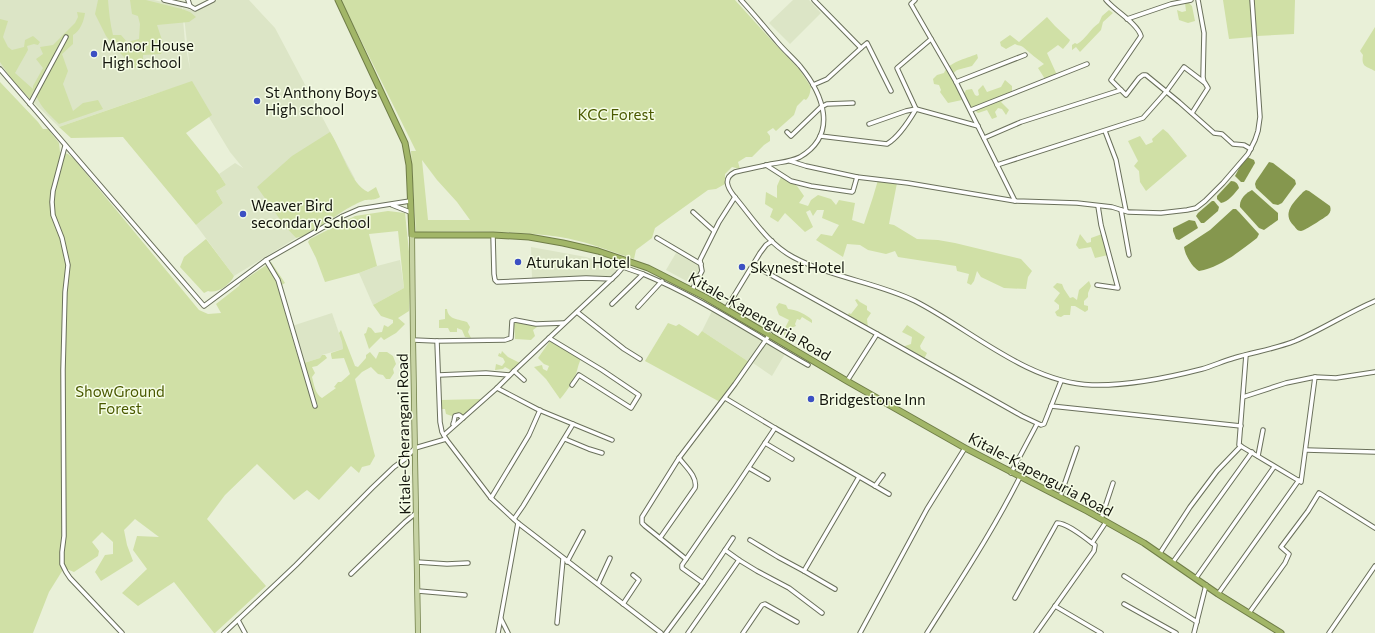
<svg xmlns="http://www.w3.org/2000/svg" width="1375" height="633" viewBox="0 0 1375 633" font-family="Commissioner,sans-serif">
	<rect width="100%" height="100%" fill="#e9f0d8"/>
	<g fill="#dce5c6">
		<polygon points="0,0 154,0 182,7 185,43 190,69 183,8 194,11 217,0 249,0 275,28 355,179 285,225 296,238 234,276 196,225 223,203 216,191 226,185 219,174 235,163 243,168 230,152 210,119 190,83 151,95 59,127 16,85 0,65"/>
		<polygon points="793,0 809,0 821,13 790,44 769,23"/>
		<polygon points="531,247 586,257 618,268 612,277 532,279"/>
		<polygon points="676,253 700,266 701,273 694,285 666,270"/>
		<polygon points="400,260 404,288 373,305 359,273 377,266"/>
		<polygon points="712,311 762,339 749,362 702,331"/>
		<polygon points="332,313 342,342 343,349 322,355 320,358 304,363 292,326"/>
		<polygon points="766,342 785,354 772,376 753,363"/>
	</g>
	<g fill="#d0e0a6" fill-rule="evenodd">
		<path d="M98 0H108C109 12 110 23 113 35H121L127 42 139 39 140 24 138 16 132 14 130 0H146L182 9 190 12 196 17 189 22 157 25 164 46 161 54 143 55V68H135L119 52 106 36 95 14Z"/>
		<path d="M341 0H735L774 43 799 69 811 87C810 92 810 96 806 100L804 99 797 106 794 115 776 131 773 128 767 132 770 136V141L764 145 752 157H746L738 162 740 169 732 167 725 174V184L716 189 708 190 655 228 652 238 636 250 634 259C610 251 585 241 560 237 512 230 464 231 416 232L411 151H416ZM422 160 437 180 457 202 470 220H428Z"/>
		<polygon points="1189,0 1189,3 1192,6 1195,21 1188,23 1179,20 1177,10 1182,12 1186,11 1185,3"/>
		<polygon points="1223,0 1251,0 1253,37 1229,39"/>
		<polygon points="1254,0 1295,0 1294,34 1257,36"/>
		<path d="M1109 10 1113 13 1103 22 1101 30 1080 52 1076 47 1072 50V45L1075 43 1077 44C1086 39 1090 29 1099 23L1102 16Z"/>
		<path d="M77 12 85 13C84 21 80 31 73 35V44L62 54 68 71 63 84 73 111 83 103 98 100 103 109 59 124C48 113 39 106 34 90L30 99 13 81 0 62V19L8 21 3 37 8 47 12 50 24 47 25 40 33 36 40 42 38 45 34 44 27 46 28 50 15 73 33 89V86L43 68 36 59 43 54 40 47 53 45 75 23 78 17Z"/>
		<path d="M1047 17 1055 26 1070 40 1069 42 1063 49 1058 45 1047 53 1057 75 1045 79 1038 68 1044 64C1037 59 1030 53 1023 47 1020 45 1018 46 1015 44L1006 49 1001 46 1000 42 1010 35 1019 42Z"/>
		<path d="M1375 27V71C1366 66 1361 67 1363 55L1360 51Z"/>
		<path d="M977 54 978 58 972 66 957 70 951 75 959 85 964 94 966 90 972 89 975 95 977 96 979 95 978 90 983 85 987 92 1001 87 1005 80 1012 86V92L1001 102 1009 110 1006 115 1002 109 998 108 995 112 997 117 992 119 987 110 978 113 970 106 966 108 962 100 948 103 940 92 941 90 939 85 934 84 933 79 937 75 944 73C949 62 965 59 977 54Z"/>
		<polygon points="192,81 212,115 186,133 219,174 226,185 216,191 223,203 196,225 123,137 71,138 59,127"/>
		<path d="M0 82 38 122 43 129H48L59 143 60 152 68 154 74 159 199 310 208 314 221 313 216 304 239 286 241 282 271 262 285 283 278 287 294 344 315 408 318 405 315 401 314 395 304 363 320 358 322 355H325L327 358 317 366 312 367 315 373 312 377C314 384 315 394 322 398L336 388 334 387 338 382H341L350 374 344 358 332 359 331 355V353L343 349 342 342 339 333 341 330 355 366 358 367 366 358V355L370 352 376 359 379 352H387L393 356 396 364 393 369 394 373 390 379H386L383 375 378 374 371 367 362 372 355 379 375 456 370 465 362 467 359 473 351 466 319 500 307 490 294 500 257 464 225 495 207 519 266 586 215 633H214L174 582 138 606 122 593 147 569 133 550 137 536 159 537 135 519 124 530 127 545 133 561 101 581 95 572 105 555 113 554V542L102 532 92 542 99 551 98 556 74 572 64 568 49 592 33 633H0Z"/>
		<polygon points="1163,129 1168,133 1187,156 1146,191 1140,182 1139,171 1134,166 1138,161 1128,141 1140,136 1146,145 1153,142 1152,139"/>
		<path d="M330 132C341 148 351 185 368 192L376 187 380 197C373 201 372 199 365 200 359 202 350 207 345 210 328 220 316 234 296 238L284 225 257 187 292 156Z"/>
		<polygon points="781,177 797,186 804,196 799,203 808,206 811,200 818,195 831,199 836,205 839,200 855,203 852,220 864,224 873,197 878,180 897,183 889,224 894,225 917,239 938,240 955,243 1021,259 1032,271 1028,277 1026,289 1004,288 981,277 977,271 974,281 971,285 967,283 969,274 957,271 956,266 898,257 895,251 886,254 868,250 860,245 847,244 843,257 816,240 821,234 832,236 839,225 822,218 824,210 817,210 813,216 810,210 806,212 813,227 805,232 785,213 778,222 770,217 773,209 765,204 766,192 777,198 777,186"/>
		<polygon points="388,211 405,213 411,271 409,311 398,318 405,324 396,333 384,340 381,337 369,349 364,334 366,333 368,327 371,328 375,333 382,332 384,325 388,327 393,323 393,320 381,316 373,305 404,288 398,231 369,234 377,266 359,273 325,282 316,258 308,242 310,239 355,216"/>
		<polygon points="1080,234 1087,243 1091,242 1091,238 1102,234 1108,255 1095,258 1091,247 1079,249 1076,245"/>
		<path d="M206 239 234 276C230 285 217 294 208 291L204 293 180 267 184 257Z"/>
		<polygon points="1089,281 1091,286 1088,293 1088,297 1084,301 1084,305 1088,306 1088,310 1085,312 1075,306 1071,306 1070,315 1064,315 1061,317 1057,316 1055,312 1059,309 1059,305 1054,301 1060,293 1053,287 1057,283 1062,284 1064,289 1070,298 1073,297 1077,300 1079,290"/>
		<polygon points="857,299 860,302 867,306 867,310 871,313 867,319 868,328 847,316 849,313 851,314 858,305 855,300"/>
		<path d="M779 303 786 305 788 309C797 310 806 314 812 320V323L802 317 800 320 797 319 795 324 796 326 791 328 790 330 793 335 787 339 784 337V330L789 320 779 315 776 307Z"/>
		<path d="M445 309H447C448 320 459 319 467 322L470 327 468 332 471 338 465 337 462 330 457 328V332H450L448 328H439V320L445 319Z"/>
		<polygon points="516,322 529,324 537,327 533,330 535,336 531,340 515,339 514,324"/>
		<polygon points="668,323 676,326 679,324 698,336 702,331 749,362 720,402 645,361"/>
		<polygon points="907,325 925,337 920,346 921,349 927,353 924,359 902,347 911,344 912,337 902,332"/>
		<path d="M550 341 581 359C578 365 578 368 576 374 574 380 565 394 560 399L546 379 534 367 542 365 543 369 547 371 549 366 544 364 538 358Z"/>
		<polygon points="502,351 508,357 520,363 512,371 505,367 503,369 495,370 496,364 502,366 505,362 503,358 498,356 499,353 501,354"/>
		<polygon points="482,399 463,416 454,414 452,416 446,414 445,409 441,409 440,400"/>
	</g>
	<g fill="#85974e">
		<polygon points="1247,157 1254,160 1255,163 1244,182 1241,182 1235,176 1244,159"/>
		<polygon points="1269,162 1273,163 1295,180 1296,184 1282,203 1278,205 1273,204 1256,188 1255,184 1256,181"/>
		<path d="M1231 181C1236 181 1238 184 1239 188 1235 193 1228 202 1221 203L1217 199V196Z"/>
		<path d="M1252 190 1278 213V220L1264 230 1259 228 1240 207C1239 199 1246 193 1252 190Z"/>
		<path d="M1306 190 1309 191 1330 206C1331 209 1331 212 1328 215 1324 218 1306 230 1301 231 1297 231 1296 228 1294 226 1281 213 1294 202 1303 192Z"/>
		<polygon points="1212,201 1214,201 1219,207 1218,211 1204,223 1201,223 1196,216 1198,213"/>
		<path d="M1233 209H1236L1239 212 1259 234 1257 238C1240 251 1221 267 1199 271 1192 267 1185 255 1184 247L1210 230Z"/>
		<polygon points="1189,220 1195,221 1198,228 1179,240 1176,239 1173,231 1173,228"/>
	</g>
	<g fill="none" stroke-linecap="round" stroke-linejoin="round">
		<g stroke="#6a705b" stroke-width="5.5">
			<g id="minor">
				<polyline points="164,0 190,6 195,9 213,0"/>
				<polyline points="188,0 190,6"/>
				<path d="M741 0C754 14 766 29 779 44 786 52 793 58 800 66 823 94 839 134 800 157 790 162 781 162 771 164 759 167 747 169 735 172 723 178 727 187 734 196 752 217 767 243 793 257 832 278 876 282 915 301 970 329 1028 383 1092 385 1129 386 1167 378 1202 369 1213 366 1223 361 1234 358 1254 352 1275 349 1295 341 1323 329 1347 313 1375 301"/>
				<polyline points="814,0 861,48 867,43 891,91"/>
				<polyline points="915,0 911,4 956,82 1015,201 1077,203 1112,207 1128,212 1161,213 1187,210 1196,208 1205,201 1223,183 1248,154 1255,140 1258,131 1260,117 1252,0"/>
				<path d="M1106 0C1115 11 1137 23 1141 36L1113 77 1111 80 1126 95 1139 78 1143 75H1146L1179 102 1214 133 1222 134 1233 144 1244 145 1251 149"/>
				<polyline points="1198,0 1204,33 1203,77 1204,82"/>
				<polyline points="1127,19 1171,4 1191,0"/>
				<polyline points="0,69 204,306 266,260 343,216 359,209 410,201"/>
				<polyline points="956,82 1025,55"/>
				<polyline points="813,85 827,79 861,48"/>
				<polyline points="30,104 66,37"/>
				<polyline points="916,109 897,68 931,39"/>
				<polyline points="971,110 1087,64"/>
				<polyline points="869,124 906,111 916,109 978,126"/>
				<polyline points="1105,131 1116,160 1126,211"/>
				<polyline points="787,132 791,136 821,107 827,104 853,103"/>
				<path d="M820 136 887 144C899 137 909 121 916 109"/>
				<polyline points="984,138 1021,122 1121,90"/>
				<polyline points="65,146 53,191 52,202 53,215 62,238 68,265 65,292 63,370 64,536 62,552 62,564 66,572 70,578 122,633"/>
				<polyline points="790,161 806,166 857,177 908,183 1015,201"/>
				<polyline points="766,165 791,181 811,186 852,192 853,191 857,177"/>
				<polyline points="997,165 1143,118 1166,92 1184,67 1205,83 1208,88 1192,113"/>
				<polyline points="392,205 410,212"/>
				<polyline points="1121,210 1129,255"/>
				<polyline points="693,212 714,231"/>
				<polyline points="493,235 494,274 495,280 497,282 586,278 612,279"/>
				<polyline points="657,238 701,264"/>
				<polyline points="266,260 278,280 315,406"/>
				<polyline points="753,265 877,334"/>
				<path d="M643 274C701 298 753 334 808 365"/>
				<polyline points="1097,285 1118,288 1101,225 1098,206"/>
				<polyline points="692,290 702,271 700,260 719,222 735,197"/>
				<polyline points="612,304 643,274 623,267"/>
				<polyline points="638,307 662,281"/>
				<polyline points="726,309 760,253 766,245 772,241"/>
				<polyline points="577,312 624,349 640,359"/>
				<polyline points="413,340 437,341 505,340 511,338 512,321 515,320 536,324 564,323"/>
				<polyline points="437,341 440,422 442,432 446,439 491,498 518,523 661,633"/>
				<polyline points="1246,355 1239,445 1301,482 1315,377 1336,378 1375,372"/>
				<polyline points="514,371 549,338"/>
				<polyline points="439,375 486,373 509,375"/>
				<polyline points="524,380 514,371 497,388 539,410 612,440"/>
				<polyline points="847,381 877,334 1022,416 1041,425 1044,424 1061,381"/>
				<polyline points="572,385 579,375 631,408 639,395 602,370 549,338 617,274 623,267 625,260"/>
				<polyline points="1243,397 1286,383 1315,377"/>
				<polyline points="725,398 775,428"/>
				<polyline points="1051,406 1241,426"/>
				<polyline points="453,424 454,421 455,416 459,415 463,418"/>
				<polyline points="444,435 497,388"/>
				<polyline points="565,439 589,449 602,453"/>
				<polyline points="765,443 792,459"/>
				<polyline points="1306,450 1375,452"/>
				<polyline points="1258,456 1263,430"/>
				<polyline points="749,468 768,479"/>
				<polyline points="1011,473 1037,424"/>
				<polyline points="875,486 883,475"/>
				<polyline points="1060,497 1077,448"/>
				<polyline points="491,498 529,435 540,410"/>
				<polyline points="514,519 523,506 573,424"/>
				<polyline points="1101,519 1113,483"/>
				<path d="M660 538 695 488C698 477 685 466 679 458"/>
				<polyline points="750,540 778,557 804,571 859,477"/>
				<polyline points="1092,543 1106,522"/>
				<polyline points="1160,553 1190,507 1217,471 1241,446"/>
				<polyline points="686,559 645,526 642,523 642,517 679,458 735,384 770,334"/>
				<polyline points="739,560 757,571 789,588 822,613"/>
				<polyline points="417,562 447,564 468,563"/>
				<polyline points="567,562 583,532"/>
				<polyline points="1173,562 1252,452"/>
				<polyline points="804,571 835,589"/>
				<polyline points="351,574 405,522 416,513"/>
				<polyline points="1124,576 1197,622"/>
				<polyline points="1196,578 1274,467"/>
				<polyline points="703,583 682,568 682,565 735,488 775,428 889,494"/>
				<polyline points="598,584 610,558"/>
				<polyline points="418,591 465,595"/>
				<polyline points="1218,594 1299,480"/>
				<path d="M1015 598 1057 523C1068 523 1086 539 1095 545L1094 551 1036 633"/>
				<polyline points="623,604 639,580 633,575"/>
				<polyline points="1124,604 1176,633"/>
				<polyline points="1055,606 1101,633"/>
				<polyline points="1249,613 1285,563 1289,554 1281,547 1308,511 1319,493 1375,528"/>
				<polyline points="501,619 508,633"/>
				<polyline points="238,620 245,633"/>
				<polyline points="557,623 563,559"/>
				<polyline points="224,633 296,565 372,488 394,467 405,459 415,448 446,439"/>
				<polyline points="498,633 518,523"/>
				<polyline points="666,633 703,583 733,538"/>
				<polyline points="688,633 739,560 725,550"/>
				<polyline points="743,633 762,605 765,604 797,622"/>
				<polyline points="860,633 927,509 965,448"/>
				<path d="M927 633C959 582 993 531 1020 477"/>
				<polyline points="1194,633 1206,585"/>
				<polyline points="1329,633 1375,566"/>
			</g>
		</g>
		<g stroke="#707e48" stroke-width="6">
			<polyline id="major" points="412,235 413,340 418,633"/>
		</g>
		<g stroke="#707e48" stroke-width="7">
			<polyline id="highway" points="338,0 405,143 409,165 412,235 493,235 529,237 563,243 598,251 648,268 705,297 847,381 965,448 1087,511 1144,543 1218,594 1281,633"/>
		</g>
		<use href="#minor" stroke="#fff" stroke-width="3.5"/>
		<use href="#major" stroke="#c7d3a4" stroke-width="4.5"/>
		<use href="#highway" stroke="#a2b668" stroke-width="5"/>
	</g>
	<g fill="#3c50c3" stroke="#f6fde6" stroke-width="1.5">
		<circle cx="94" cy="54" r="4"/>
		<circle cx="257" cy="101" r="4"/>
		<circle cx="243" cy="214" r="4"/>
		<circle cx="518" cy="262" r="4"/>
		<circle cx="742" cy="267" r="4"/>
		<circle cx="811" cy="399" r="4"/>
	</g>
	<g text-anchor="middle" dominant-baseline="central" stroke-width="3" stroke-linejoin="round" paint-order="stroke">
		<g font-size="15" fill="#13150d" stroke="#f6fde6" text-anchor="start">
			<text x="102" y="45">Manor House<tspan x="102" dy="17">High school</tspan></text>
			<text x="265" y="92">St Anthony Boys<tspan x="265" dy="17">High school</tspan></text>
			<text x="251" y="205">Weaver Bird<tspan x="251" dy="17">secondary School</tspan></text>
			<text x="526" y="262">Aturukan Hotel</text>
			<text x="750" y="267">Skynest Hotel</text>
			<text x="819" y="399">Bridgestone Inn</text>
		</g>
		<g font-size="15" fill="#4a5900" stroke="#f6fde6">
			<text x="616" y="114">KCC Forest</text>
			<text x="120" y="391">ShowGround<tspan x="120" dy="17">Forest</tspan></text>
		</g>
		<g font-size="15" fill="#13150d" stroke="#f6fde6">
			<text transform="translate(760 316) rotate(30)">Kitale-Kapenguria Road</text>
			<text transform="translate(403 434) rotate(-91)">Kitale-Cherangani Road</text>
			<text transform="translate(1041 474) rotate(28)">Kitale-Kapenguria Road</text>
		</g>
	</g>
</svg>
